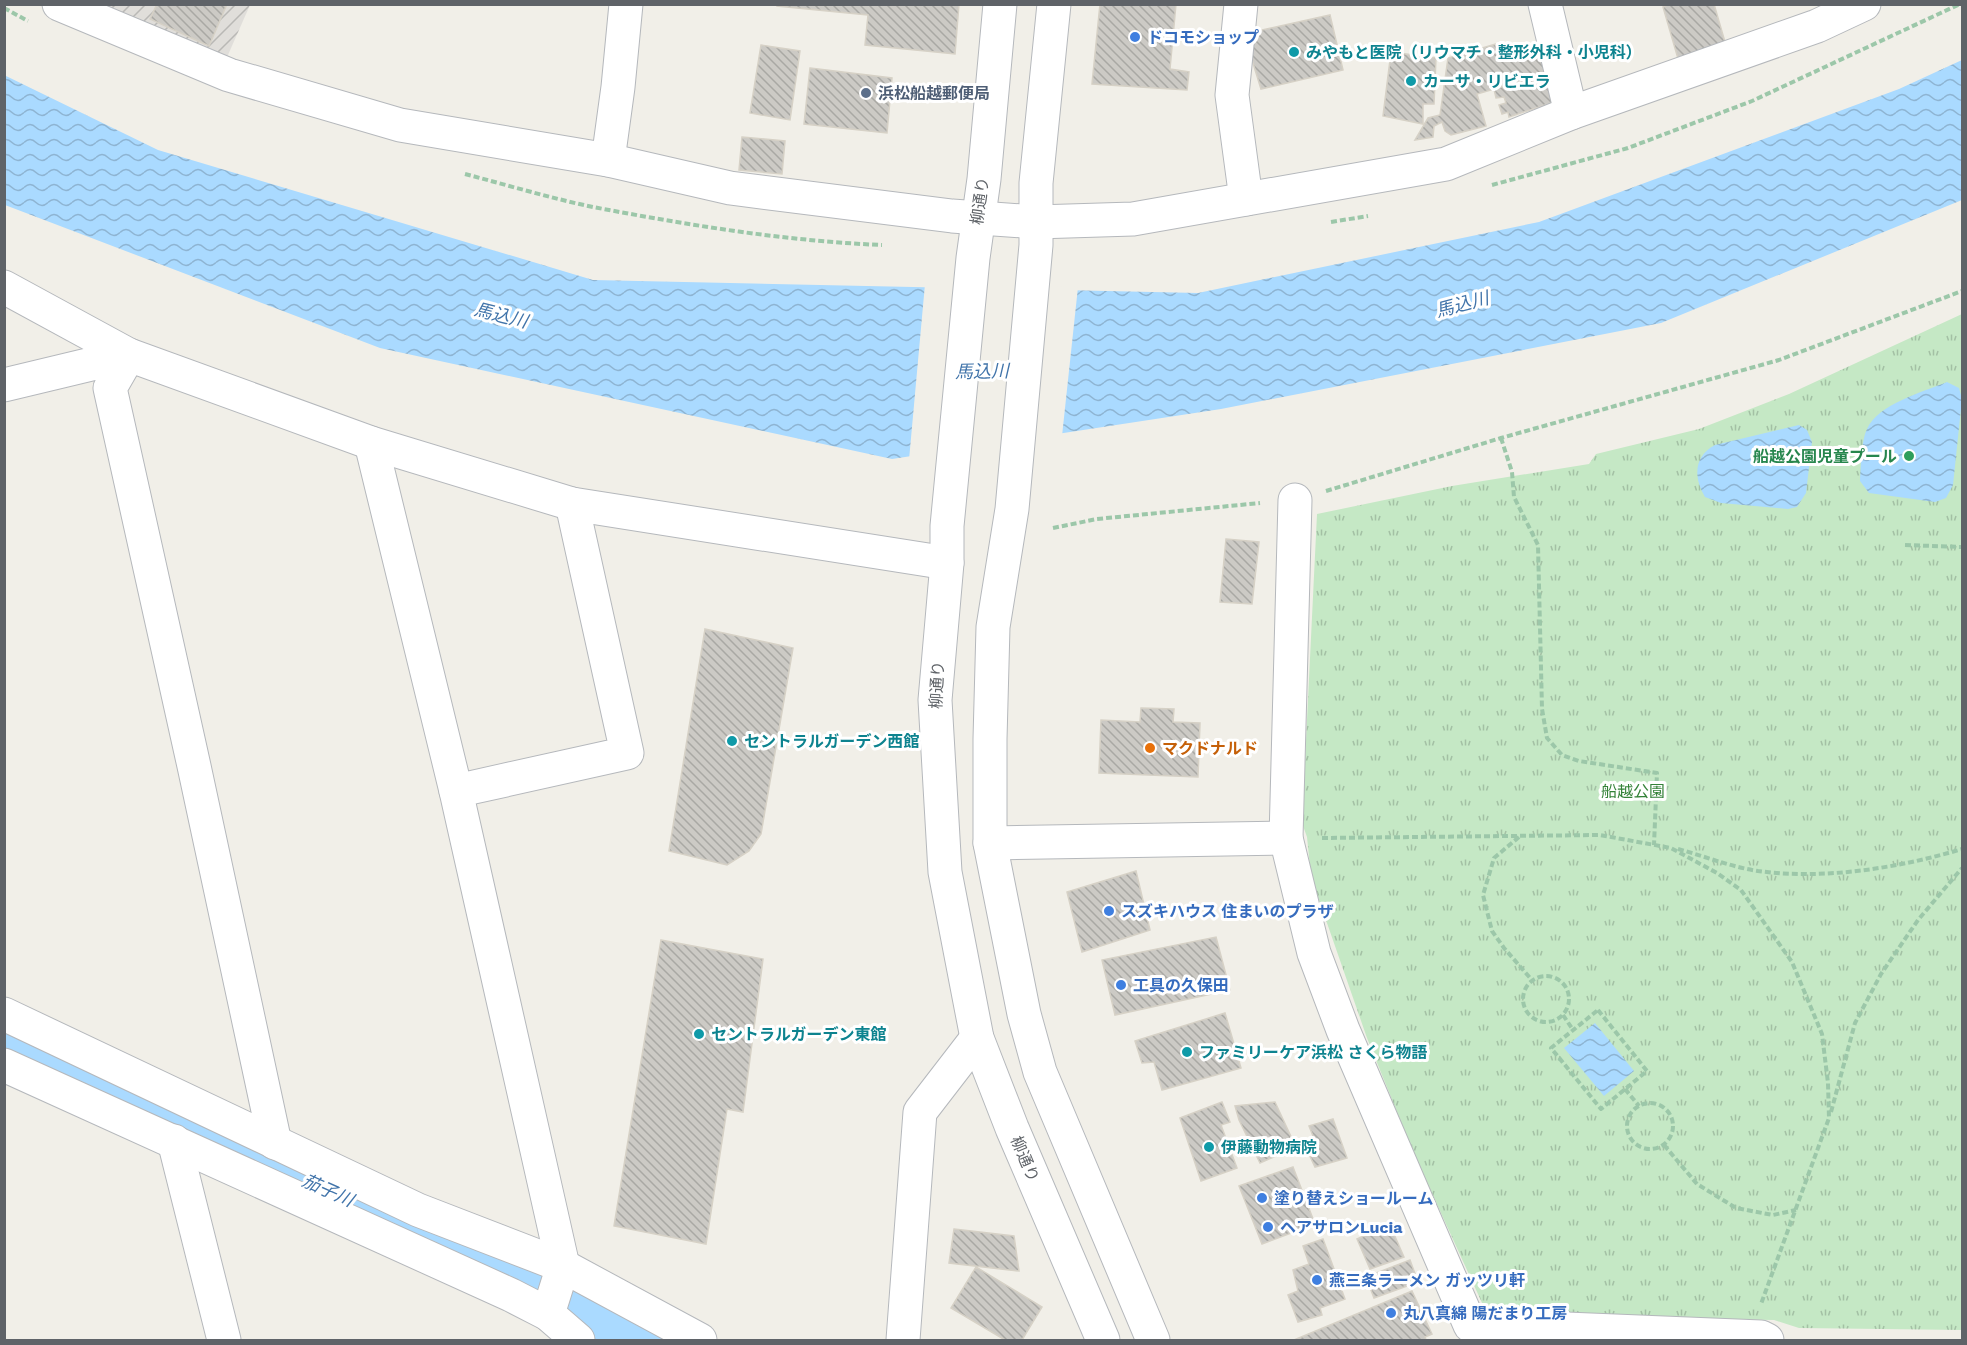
<svg xmlns="http://www.w3.org/2000/svg" width="1967" height="1345" viewBox="0 0 1967 1345" font-family="'Work Sans','Noto Sans JP',sans-serif">
	<defs>
		<pattern id="industrial-furrows" width="10" height="10" patternUnits="userSpaceOnUse" patternTransform="scale(1.5)"><rect width="10" height="10" fill="#e0deda"/><path d="M-1 1l2-2M0 10L10 0M9 11l2-2" fill="none" stroke="#b9b8b5"/></pattern>
		<pattern id="park-tufts" width="24" height="20" patternUnits="userSpaceOnUse" patternTransform="scale(1.5)"><rect width="24" height="20" fill="#c5e8c5"/><path d="M3 7l-1-3M5 7V3M7 7l1-3M15 17l-1-3M17 17v-4M19 17l1-3" fill="none" stroke="#a3c0a4"/></pattern>
		<pattern id="water-waves" width="16" height="10" patternUnits="userSpaceOnUse" patternTransform="scale(1.5)"><rect width="16" height="10" fill="#aadaff"/><path d="M0 5q4-4 8 0t8 0" fill="none" stroke="#8eb4d2"/></pattern>
		<pattern id="building-back-hatch" width="6" height="6" patternUnits="userSpaceOnUse" patternTransform="scale(1.5)"><rect width="6" height="6" fill="#cccac5"/><path d="M-1 5l2 2M0 0l6 6M5-1l2 2" fill="none" stroke="#a9a8a4"/></pattern>
	</defs>
	<rect width="100%" height="100%" fill="#f1efe8"/>
	<polygon fill="url(#industrial-furrows)" points="82,5 250,5 224,64"/>
	<polygon fill="url(#park-tufts)" points="1962,314 1962,1330 1799,1328 1774,1320 1488,1316 1414,1154 1367,1038 1311,877 1307,837 1302,823 1317,514 1452,486 1589,464 1596,454 1699,429 1789,394"/>
	<g fill="url(#water-waves)">
		<polygon points="1962,60 1962,200 1661,323 1221,409 892,459 380,348 5,205 4,75 158,150 593,280 1198,293 1539,222 1899,89"/>
		<path d="M1947 382 1959 388 1962 399 1953 485 1946 498 1935 502 1869 493 1860 481C1861 467 1861 441 1867 429 1878 404 1923 392 1947 382Z"/>
		<path d="M1799 425 1807 430 1812 442 1806 493 1797 507 1788 509 1721 503 1705 497C1693 477 1694 456 1715 445Z"/>
		<polygon points="1595,1023 1634,1071 1604,1096 1564,1048"/>
	</g>
	<polygon fill="#f1efe8" points="925,284 1078,287 1062,436 909,460"/>
	<g fill="none" stroke-linecap="round" stroke-linejoin="round">
		<polyline stroke="#aadaff" stroke-width="63" points="4,1043 588,1308 649,1340"/>
	</g>
	<g fill="url(#building-back-hatch)" stroke="#d6d1c6" stroke-width="1.5">
		<polygon points="157,4 227,4 209,46 150,19"/>
		<polygon points="777,4 959,4 955,54 865,45 868,15 777,6"/>
		<polygon points="1100,4 1176,4 1170,69 1189,72 1187,90 1092,84"/>
		<polygon points="1670,4 1714,4 1727,49 1679,62 1663,7"/>
		<polygon points="1330,15 1343,70 1261,89 1244,34"/>
		<polygon points="1496,44 1498,50 1512,47 1514,52 1538,46 1541,56 1553,72 1477,94 1486,126 1451,135 1445,131 1442,122 1434,126 1433,137 1415,140 1428,118 1440,115 1448,58"/>
		<polygon points="761,45 800,51 790,120 750,113"/>
		<polygon points="1391,52 1436,58 1434,104 1423,104 1423,124 1383,116"/>
		<polygon points="810,68 892,78 887,133 804,124"/>
		<polygon points="1553,72 1560,100 1509,117 1508,112 1502,114 1499,105 1506,103 1504,97 1496,98 1494,89"/>
		<polygon points="742,137 785,141 782,174 739,170"/>
		<polygon points="1226,539 1259,542 1252,604 1220,602"/>
		<polygon points="705,629 793,648 761,834 749,851 727,865 669,851"/>
		<polygon points="1141,708 1174,709 1173,722 1200,723 1198,777 1099,773 1101,720 1140,722"/>
		<polygon points="1136,871 1150,930 1082,952 1067,892"/>
		<polygon points="1216,937 1230,990 1115,1015 1102,960"/>
		<polygon points="661,940 763,959 743,1112 727,1109 706,1244 614,1226"/>
		<polygon points="1225,1013 1241,1068 1162,1090 1154,1062 1142,1063 1135,1041"/>
		<polygon points="1222,1102 1230,1122 1221,1125 1237,1168 1201,1181 1180,1118"/>
		<polygon points="1275,1102 1294,1143 1315,1141 1309,1126 1333,1119 1347,1158 1315,1167 1307,1150 1296,1147 1260,1163 1239,1120 1235,1106"/>
		<polygon points="1293,1167 1315,1224 1262,1244 1239,1186"/>
		<polygon points="1390,1225 1404,1257 1370,1269 1357,1239"/>
		<polygon points="954,1229 1014,1236 1019,1271 949,1263"/>
		<polygon points="1323,1239 1345,1299 1320,1308 1322,1315 1298,1322 1288,1295 1298,1291 1293,1270 1309,1264 1303,1246"/>
		<polygon points="1410,1260 1418,1282 1374,1298 1366,1277"/>
		<polygon points="976,1267 1042,1307 1022,1340 1005,1340 951,1308"/>
		<polygon points="1412,1291 1432,1334 1425,1337 1426,1340 1294,1340"/>
	</g>
	<g fill="none" stroke-linecap="round" stroke-linejoin="round">
		<g stroke="#b5b8bc" stroke-width="35">
			<g id="minor">
				<polyline points="59,4 229,75 400,125 608,160 730,188 952,216 1036,222 1133,219 1446,164 1571,113 1817,26 1864,4"/>
				<polyline points="1000,4 984,179 973,258 947,526 947,563 935,700 945,872 977,1038 1012,1128 1103,1340"/>
				<polyline points="1054,4 1036,183 1036,245 1012,509 993,627 990,739 990,843 1024,1014 1040,1072 1153,1340"/>
				<polyline points="1241,4 1232,95 1246,199"/>
				<polyline points="1545,4 1571,113"/>
				<polyline points="608,160 618,87 626,4"/>
				<polyline points="4,287 129,355 371,443 572,504 947,563"/>
				<polyline points="4,385 129,355 110,388 194,766 275,1143"/>
				<polyline points="371,443 456,791 563,1266 548,1314"/>
				<polyline points="1295,500 1286,838 1314,953 1343,1030 1470,1325 1761,1337 1767,1340"/>
				<polyline points="456,791 627,753 572,504"/>
				<polyline points="990,843 1286,838"/>
				<polyline points="4,1014 418,1210 563,1266 700,1340"/>
				<polyline points="4,1065 511,1295 548,1314 578,1340"/>
				<polyline points="174,1141 224,1340"/>
				<polyline points="903,1340 920,1112 977,1038"/>
			</g>
		</g>
		<g stroke="#9cc7a9" stroke-width="4" stroke-dasharray="6 3" stroke-linecap="butt">
			<polyline points="4,8 28,21"/>
			<path d="M465 174C507 185 550 198 593 207 688 225 785 241 882 245"/>
			<polyline points="1492,185 1628,148 1752,101 1960,4"/>
			<polyline points="1331,222 1368,216"/>
			<polyline points="1501,438 1512,472 1514,497 1538,545 1542,709 1547,738 1562,755 1579,761 1657,773 1654,845"/>
			<polyline points="1326,491 1501,438 1779,360 1962,291"/>
			<polyline points="1053,528 1097,519 1260,503"/>
			<polyline points="1905,545 1962,547"/>
			<polyline points="1519,837 1494,858 1483,895 1492,931 1504,948 1531,979"/>
			<polyline points="1322,838 1600,835 1671,848 1717,873 1741,890 1792,962 1822,1034 1828,1083 1829,1118 1761,1304"/>
			<path d="M1678 849C1704 856 1731 867 1758 871 1824 880 1899 868 1962 849"/>
			<circle cx="1546" cy="999" r="23"/>
			<polygon points="1598,1010 1647,1071 1601,1109 1551,1048"/>
			<polyline points="1563,1015 1573,1030"/>
			<polyline points="1625,1089 1639,1106"/>
			<circle cx="1650" cy="1126" r="23"/>
			<polyline points="1831,1112 1855,1023 1881,974 1918,920 1962,868"/>
			<polyline points="1664,1145 1697,1184 1736,1208 1773,1215 1796,1210"/>
		</g>
		<use href="#minor" stroke="#fff" stroke-width="33"/>
	</g>
	<g fill="#3f7fe0" stroke="#fff" stroke-width="2">
		<circle cx="1135" cy="37" r="6"/>
		<circle cx="1109" cy="911" r="6"/>
		<circle cx="1121" cy="985" r="6"/>
		<circle cx="1262" cy="1198" r="6"/>
		<circle cx="1268" cy="1227" r="6"/>
		<circle cx="1317" cy="1280" r="6"/>
		<circle cx="1391" cy="1313" r="6"/>
	</g>
	<g fill="#0f9aa8" stroke="#fff" stroke-width="2">
		<circle cx="1294" cy="52" r="6"/>
		<circle cx="1411" cy="81" r="6"/>
		<circle cx="732" cy="741" r="6"/>
		<circle cx="699" cy="1034" r="6"/>
		<circle cx="1187" cy="1052" r="6"/>
		<circle cx="1209" cy="1147" r="6"/>
	</g>
	<circle fill="#5c6f8a" stroke="#fff" stroke-width="2" cx="866" cy="93" r="6"/>
	<circle fill="#2e9e5b" stroke="#fff" stroke-width="2" cx="1909" cy="456" r="6"/>
	<circle fill="#e8710a" stroke="#fff" stroke-width="2" cx="1150" cy="748" r="6"/>
	<g text-anchor="middle" dominant-baseline="central" stroke-width="6" stroke-linejoin="round" paint-order="stroke">
		<g font-size="16" font-weight="bold" fill="#366cbe" stroke="#fff" text-anchor="start">
			<text x="1147" y="37">ドコモショップ</text>
			<text x="1121" y="911">スズキハウス 住まいのプラザ</text>
			<text x="1133" y="985">工具の久保田</text>
			<text x="1274" y="1198">塗り替えショールーム</text>
			<text x="1280" y="1227">ヘアサロンLucia</text>
			<text x="1329" y="1280">燕三条ラーメン ガッツリ軒</text>
			<text x="1403" y="1313">丸八真綿 陽だまり工房</text>
		</g>
		<g font-size="16" font-weight="bold" fill="#0d838f" stroke="#fff" text-anchor="start">
			<text x="1306" y="52">みやもと医院（リウマチ・整形外科・小児科）</text>
			<text x="1423" y="81">カーサ・リビエラ</text>
			<text x="744" y="741">セントラルガーデン西館</text>
			<text x="711" y="1034">セントラルガーデン東館</text>
			<text x="1199" y="1052">ファミリーケア浜松 さくら物語</text>
			<text x="1221" y="1147">伊藤動物病院</text>
		</g>
		<g font-size="16" font-weight="bold" fill="#4e5e75" stroke="#fff" text-anchor="start">
			<text x="878" y="93">浜松船越郵便局</text>
		</g>
		<g font-size="16" fill="#5f6368" stroke="#fff">
			<text transform="translate(980 201) rotate(-82)">柳通り</text>
			<text transform="translate(937 685) rotate(-87)">柳通り</text>
			<text transform="translate(1025 1159) rotate(67)">柳通り</text>
		</g>
		<g font-size="16" font-weight="bold" fill="#27864d" stroke="#fff" text-anchor="end">
			<text x="1897" y="456">船越公園児童プール</text>
		</g>
		<g font-size="16" font-weight="bold" fill="#c56008" stroke="#fff" text-anchor="start">
			<text x="1162" y="748">マクドナルド</text>
		</g>
		<g font-size="16" fill="#348238" stroke="#fff">
			<text x="1633" y="791">船越公園</text>
		</g>
		<g font-size="18" font-style="italic" fill="#4174aa" stroke="#fff">
			<text transform="translate(1462 304) rotate(-15)">馬込川</text>
			<text transform="translate(501 315) rotate(14)">馬込川</text>
			<text transform="translate(982 371) rotate(-1)">馬込川</text>
			<text transform="translate(328 1190) rotate(24)">茄子川</text>
		</g>
	</g>
	<rect width="1967" height="1345" fill="none" stroke="#5f6368" stroke-width="12"/>
</svg>
